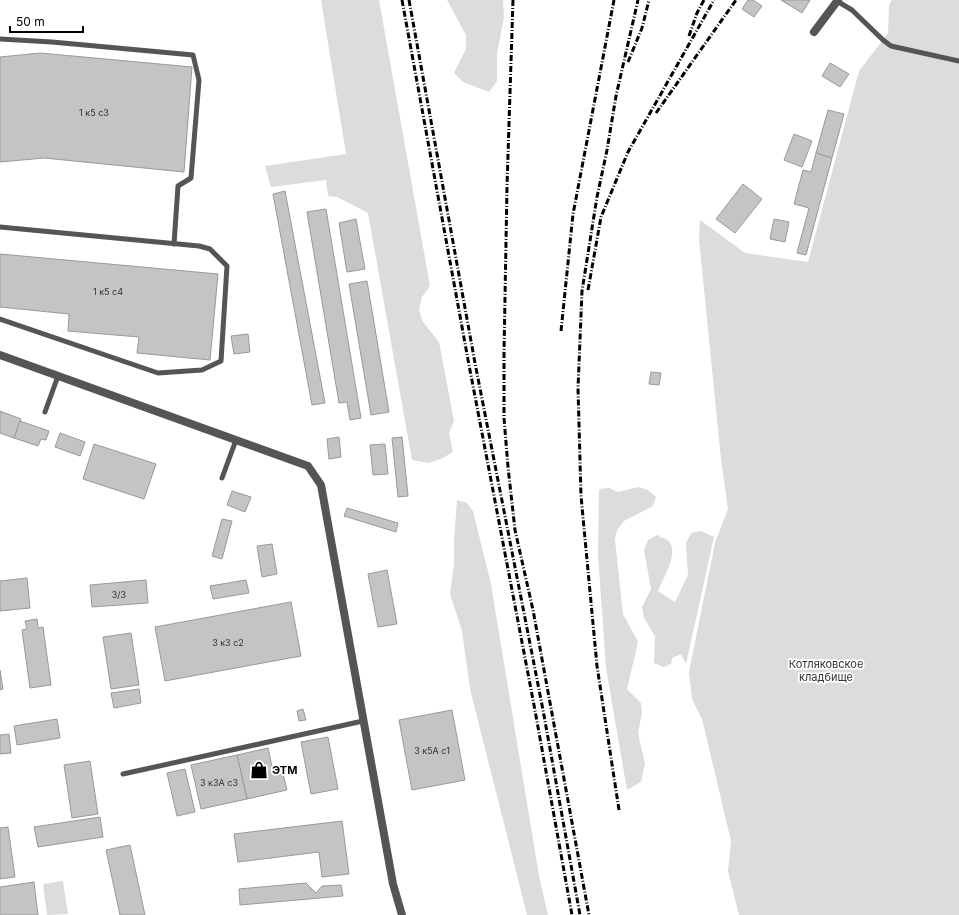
<svg xmlns="http://www.w3.org/2000/svg" width="959" height="915" viewBox="0 0 959 915" font-family="Inter,sans-serif">
	<rect width="100%" height="100%" fill="#fff"/>
	<g fill="#dcdcdc">
		<polygon points="321,0 379,0 430,286 422,297 419,310 423,322 439,342 454,421 449,433 453,452 441,459 428,463 412,460 368,213 337,197 328,196 326,180 271,187 265,166 346,154"/>
		<polygon points="447,0 503,0 504,17 497,54 497,81 489,92 463,82 454,73 466,49 466,35"/>
		<polygon points="892,0 959,0 959,915 739,915 728,871 731,841 702,719 692,699 689,672 715,543 728,509 721,459 699,239 700,220 745,253 808,262 859,71 888,33 889,5"/>
		<polygon points="638,487 648,490 656,497 653,506 624,521 617,530 615,540 623,614 638,642 627,689 641,703 642,713 638,733 645,763 641,782 627,790 606,668 598,555 599,489 609,488 618,492"/>
		<polygon points="457,500 467,503 473,511 491,584 539,876 548,915 527,915 470,689 462,631 450,594 454,564 454,540"/>
		<path d="M701 531 714 537 686 664 681 654 672 658 671 664 663 667 654 663 655 636 644 618 642 607 651 589 644 550 648 540 657 535C660 537 663 538 666 539 682 550 663 578 658 591L675 602 688 575 686 543 691 533Z"/>
		<polygon points="63,881 68,914 47,915 43,884"/>
	</g>
	<g fill="#c4c4c4" stroke="#999">
		<polygon points="748,0 753,0 762,6 754,17 742,9"/>
		<polygon points="781,0 810,0 802,13"/>
		<polygon points="40,53 192,67 184,172 44,158 0,162 0,57"/>
		<polygon points="830,63 849,74 840,87 822,76"/>
		<polygon points="828,110 844,114 832,158 816,153"/>
		<polygon points="794,134 812,141 802,167 784,160"/>
		<polygon points="816,153 832,158 806,255 797,253 809,208 794,204 803,170 811,172"/>
		<polygon points="743,184 762,199 735,233 716,219"/>
		<polygon points="285,191 325,403 312,405 273,194"/>
		<polygon points="326,209 361,418 350,420 347,402 339,403 307,212"/>
		<polygon points="356,219 365,269 347,272 339,223"/>
		<polygon points="774,219 789,222 785,242 770,239"/>
		<polygon points="0,254 218,274 210,360 137,353 139,337 68,331 69,314 0,307"/>
		<polygon points="367,281 389,412 371,415 349,284"/>
		<polygon points="248,334 250,352 234,354 231,336"/>
		<polygon points="651,372 661,373 659,385 649,384"/>
		<polygon points="0,411 21,419 14,438 0,433"/>
		<polygon points="20,421 49,431 46,440 41,439 38,446 14,438"/>
		<polygon points="60,433 85,442 80,456 55,447"/>
		<polygon points="339,437 341,457 329,459 327,439"/>
		<polygon points="402,437 408,496 398,497 392,438"/>
		<polygon points="94,444 156,464 144,499 83,479"/>
		<polygon points="385,444 388,474 373,475 370,445"/>
		<polygon points="232,491 251,497 245,512 227,505"/>
		<polygon points="347,508 398,523 396,532 344,516"/>
		<polygon points="222,519 232,521 222,559 212,556"/>
		<polygon points="272,544 277,574 262,577 257,546"/>
		<polygon points="387,570 397,624 378,627 368,574"/>
		<polygon points="27,578 30,608 0,611 0,581"/>
		<polygon points="146,580 148,603 92,607 90,585"/>
		<polygon points="246,580 249,593 213,599 210,586"/>
		<polygon points="291,602 301,656 165,681 155,627"/>
		<polygon points="37,619 38,628 43,627 51,685 30,688 22,630 27,629 25,621"/>
		<polygon points="131,633 139,685 111,689 103,637"/>
		<polygon points="0,670 3,689 0,690"/>
		<polygon points="139,689 141,703 114,708 111,693"/>
		<polygon points="303,709 306,720 299,721 297,711"/>
		<polygon points="452,710 465,780 412,790 399,720"/>
		<polygon points="57,719 60,738 17,745 14,726"/>
		<polygon points="9,734 11,753 0,754 0,735"/>
		<polygon points="328,737 338,789 311,794 301,742"/>
		<polygon points="268,748 274,776 283,774 287,790 247,799 237,755"/>
		<polygon points="237,755 247,799 201,809 191,765"/>
		<polygon points="90,761 98,814 72,818 64,765"/>
		<polygon points="185,769 195,812 177,816 167,773"/>
		<polygon points="100,817 103,837 38,847 34,827"/>
		<polygon points="342,821 349,874 322,877 319,852 238,862 234,834"/>
		<polygon points="8,827 15,877 0,879 0,828"/>
		<polygon points="130,845 145,915 120,915 106,850"/>
		<polygon points="34,882 38,915 0,915 0,887"/>
		<polygon points="306,883 316,893 322,886 341,885 343,896 240,905 239,889"/>
	</g>
	<g fill="none" stroke-linecap="round" stroke-linejoin="round">
		<g stroke="#555" stroke-width="5">
			<polyline points="837,1 852,10 883,40 891,46 959,61"/>
			<polyline points="0,39 52,42 193,55 199,80 191,178 178,186 174,244"/>
			<polyline points="0,227 199,246 210,249 227,266 221,361 202,370 158,373 0,319"/>
			<polyline points="45,412 58,376"/>
			<polyline points="222,478 236,440"/>
			<polyline points="123,774 363,721"/>
		</g>
		<g stroke="#555" stroke-width="8">
			<polyline points="814,32 838,0"/>
			<polyline points="0,355 308,466 321,485 393,884 402,915"/>
		</g>
		<g stroke="#000" stroke-width="3" stroke-dasharray="6 2 1 2" stroke-linecap="butt">
			<polyline points="402,0 469,365 534,705 572,915"/>
			<polyline points="409,0 475,363 543,710 580,915"/>
			<polyline points="513,0 507,186 504,353 504,418 508,467 515,530 533,610 589,915"/>
			<polyline points="689,36 697,13 704,0"/>
			<polyline points="628,62 642,28 649,0"/>
			<polyline points="656,113 736,0"/>
			<polyline points="588,290 601,217 628,152 714,0"/>
			<polyline points="561,331 573,214 614,0"/>
			<polyline points="619,810 597,666 581,496 578,388 582,291 597,197 607,150 616,96 638,0"/>
		</g>
	</g>
	<defs>
		<g id="shop-bare" transform="scale(1.38)"><path d="M-5-2.5h2.3a2.7 3.5 0 0 1 5.4 0H5L5.5 6h-11ZM-1.5-2.5h3a1.5 2.3 0 0 0-3 0Z" fill="#000" stroke="#fff" stroke-width="2.5" paint-order="stroke"/></g>
	</defs>
	<g fill-rule="evenodd">
		<use href="#shop-bare" x="259" y="770"/>
	</g>
	<g text-anchor="middle" dominant-baseline="central" stroke-width="3.5" stroke-linejoin="round" paint-order="stroke">
		<g font-size="9" fill="#313131">
			<text x="94" y="112">1 к5 с3</text>
			<text x="108" y="291">1 к5 с4</text>
			<text x="119" y="594">3/3</text>
			<text x="228" y="642">3 к3 с2</text>
			<text x="432" y="750">3 к5А с1</text>
			<text x="219" y="782">3 к3А с3</text>
		</g>
		<g font-size="11" fill="#333" stroke="#fff">
			<text x="826" y="664">Котляковское<tspan x="826" dy="13">кладбище</tspan></text>
		</g>
		<g font-size="11" font-weight="bold" fill="#000" stroke="#fff" text-anchor="start">
			<text x="272" y="770">ЭТМ</text>
		</g>
	</g>
	<path d="M10 26v6h73v-6" fill="none" stroke="#000000" stroke-width="2"/>
	<text x="16" y="26" font-size="12" fill="#000000" stroke="#ffffff" stroke-width="3" paint-order="stroke">50 m</text>
</svg>
